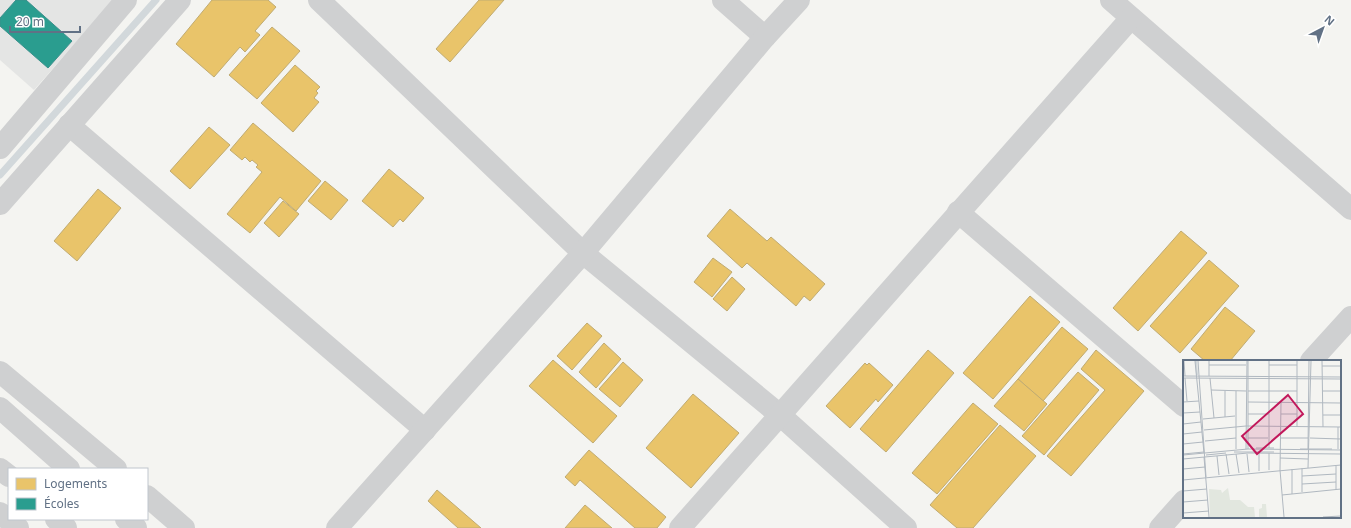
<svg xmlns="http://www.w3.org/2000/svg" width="1351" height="528" viewBox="0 0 1351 528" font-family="'Noto Sans',sans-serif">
	<rect width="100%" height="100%" fill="#f4f4f1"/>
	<polygon fill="#e4e5e4" points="0,0 113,0 34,90 0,60"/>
	<g fill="#e9c46a" stroke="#c0ab72">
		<polygon points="212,0 268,0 276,7 255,31 260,35 245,52 240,47 214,77 176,44"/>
		<polygon points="479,0 504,0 450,62 436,49"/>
		<polygon points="272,27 300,51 257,99 229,75"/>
		<polygon points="295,65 320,87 316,91 318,93 314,98 319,102 293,132 261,103"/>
		<polygon points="253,123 321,181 296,211 280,197 250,233 227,214 262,172 256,167 258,165 252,160 250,162 245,157 242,160 230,150"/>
		<polygon points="209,127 230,145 190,189 170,171"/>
		<polygon points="389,169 424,198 403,222 400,219 393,227 362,201"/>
		<polygon points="325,181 348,200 331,220 308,201"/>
		<polygon points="98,189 121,208 77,261 54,241"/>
		<polygon points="283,201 299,214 279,237 264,223"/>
		<polygon points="730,209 767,241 771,237 825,284 810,301 804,296 796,306 747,263 742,268 707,236"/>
		<polygon points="1181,231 1207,253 1138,331 1113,308"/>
		<polygon points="713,258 732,272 712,297 694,282"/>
		<polygon points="1209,260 1239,286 1180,353 1150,326"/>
		<polygon points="732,277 745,289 727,311 713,299"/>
		<polygon points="1030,296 1060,322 993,399 963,373"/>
		<polygon points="1225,307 1255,331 1230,361 1205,361 1191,349"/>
		<polygon points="587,323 602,336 572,370 557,356"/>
		<polygon points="1062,327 1088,349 1043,401 1018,379"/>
		<polygon points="604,343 621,359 596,388 579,372"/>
		<polygon points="928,350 954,373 886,452 860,429"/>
		<polygon points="1096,350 1144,391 1071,476 1047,456 1105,390 1081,369"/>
		<polygon points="553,360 617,416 593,443 529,386"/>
		<polygon points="623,362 643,380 620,407 599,389"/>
		<polygon points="865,363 867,365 869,363 893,385 878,402 876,399 850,428 826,406"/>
		<polygon points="1078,372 1099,390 1044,455 1022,436"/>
		<polygon points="1018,379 1047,404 1024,431 994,406"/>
		<polygon points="693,394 739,433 691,488 646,448"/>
		<polygon points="973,403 998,424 937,494 912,473"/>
		<polygon points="1000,425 1036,456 973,528 957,528 930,505"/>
		<polygon points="589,450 666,517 657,528 635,528 580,480 575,486 565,477"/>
		<polygon points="437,490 481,528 458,528 428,501"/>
		<polygon points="585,505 612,528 565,528"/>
	</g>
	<polygon fill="#2a9d8f" stroke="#3a908c" points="16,0 26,0 72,41 48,68 0,26 0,18"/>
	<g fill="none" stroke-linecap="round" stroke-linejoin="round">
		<polyline stroke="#d2d8db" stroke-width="7" points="0,175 156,0"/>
		<g stroke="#cfd0d1" stroke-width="22">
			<polyline points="319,0 583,253 780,415 906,528"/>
			<polyline points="723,0 765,37"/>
			<polyline points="1111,0 1351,209"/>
			<polyline points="69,125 425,430"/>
			<polyline points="0,148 126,0"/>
			<polyline points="0,204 180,0"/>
			<polyline points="958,212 1184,406"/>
			<polyline points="1311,361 1351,317"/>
			<polyline points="0,372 116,469"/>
			<polyline points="0,408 69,469"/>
			<polyline points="0,469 9,476"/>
			<polyline points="147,496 184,528"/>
			<polyline points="0,513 18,528"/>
			<polyline points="56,519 66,528"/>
			<polyline points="126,519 136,528"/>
			<polyline points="337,528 583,253 765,37 799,0"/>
			<path d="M680 528C831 359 980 187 1131 18"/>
			<polyline points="1160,528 1184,501"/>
		</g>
	</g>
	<g transform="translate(1183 360)">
		<rect width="158" height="158" fill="#f4f4f1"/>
		<path d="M45 128 47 140H57L65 147H71L72 157H27L26 129 38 130 39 133ZM79 144H83L84 157H76V149L79 148Z" fill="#e2e7df"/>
		<path fill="none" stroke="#d2d8db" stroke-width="2" d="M13 1 14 15"/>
		<path fill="none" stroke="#b0b8c0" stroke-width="1" d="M1 1 2 16M12 1 21 93M15 1 23 117M26 1V16M139 1 140 67M26 5H63M86 5H114M139 6H158M0 16 158 17M0 18 158 19M2 18 4 41M27 18 31 58M28 30 63 31M53 31V89M65 31H114M139 31H158M0 42 16 41M65 42 158 43M98 43 97 110 101 157M0 53 17 52M65 54H86M98 54H114M140 55H158M42 57V31M20 59 52 56M0 64 18 62M114 67V1M21 70 63 66 158 67M0 74 19 72M65 78H85M97 78H125M127 78 158 79M22 81 53 78M0 84 20 82M73 88H91M86 88V1M63 89 64 1M65 89V1M117 89H149M125 89 126 1M155 89V67M51 92H91M76 93V111M0 94 21 92M43 94 46 114M53 94 56 113M64 94 66 112M0 95 65 89 158 90M23 95 43 93M34 96 36 115M21 97 26 157M97 98 125 99M0 99 65 93 158 94M125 108 128 1M0 109 22 107M109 109V134M86 110V93M119 116 153 114M0 120 158 105M119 124 153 122M153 130V106M0 131 24 129M119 132V108M99 135 158 129M0 142 25 140M0 153 26 151M140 157 158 156"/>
		<path fill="#c2185b" fill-opacity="0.15" stroke="#c2185b" stroke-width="2" d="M105 35 120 54 74 94 59 76Z"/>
		<rect width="158" height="158" fill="none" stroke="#617185" stroke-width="2"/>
	</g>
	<rect x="8" y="468" width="140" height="52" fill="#ffffff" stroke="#c0c6ce"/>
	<rect x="16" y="478" width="20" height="12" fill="#e9c46a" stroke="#c0c6ce"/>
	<text x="44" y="488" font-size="12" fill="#617185">Logements</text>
	<rect x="16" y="498" width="20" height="12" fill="#2a9d8f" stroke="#c0c6ce"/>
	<text x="44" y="508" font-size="12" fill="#617185">Écoles</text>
	<g transform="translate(1323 28) rotate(41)" stroke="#ffffff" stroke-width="3" paint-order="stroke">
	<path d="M0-3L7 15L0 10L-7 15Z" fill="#617185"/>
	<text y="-6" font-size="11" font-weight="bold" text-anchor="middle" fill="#617185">N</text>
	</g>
	<path d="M10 26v6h70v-6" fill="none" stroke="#617185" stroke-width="2"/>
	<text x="16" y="26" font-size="12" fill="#617185" stroke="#ffffff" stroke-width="3" paint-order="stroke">20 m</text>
</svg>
